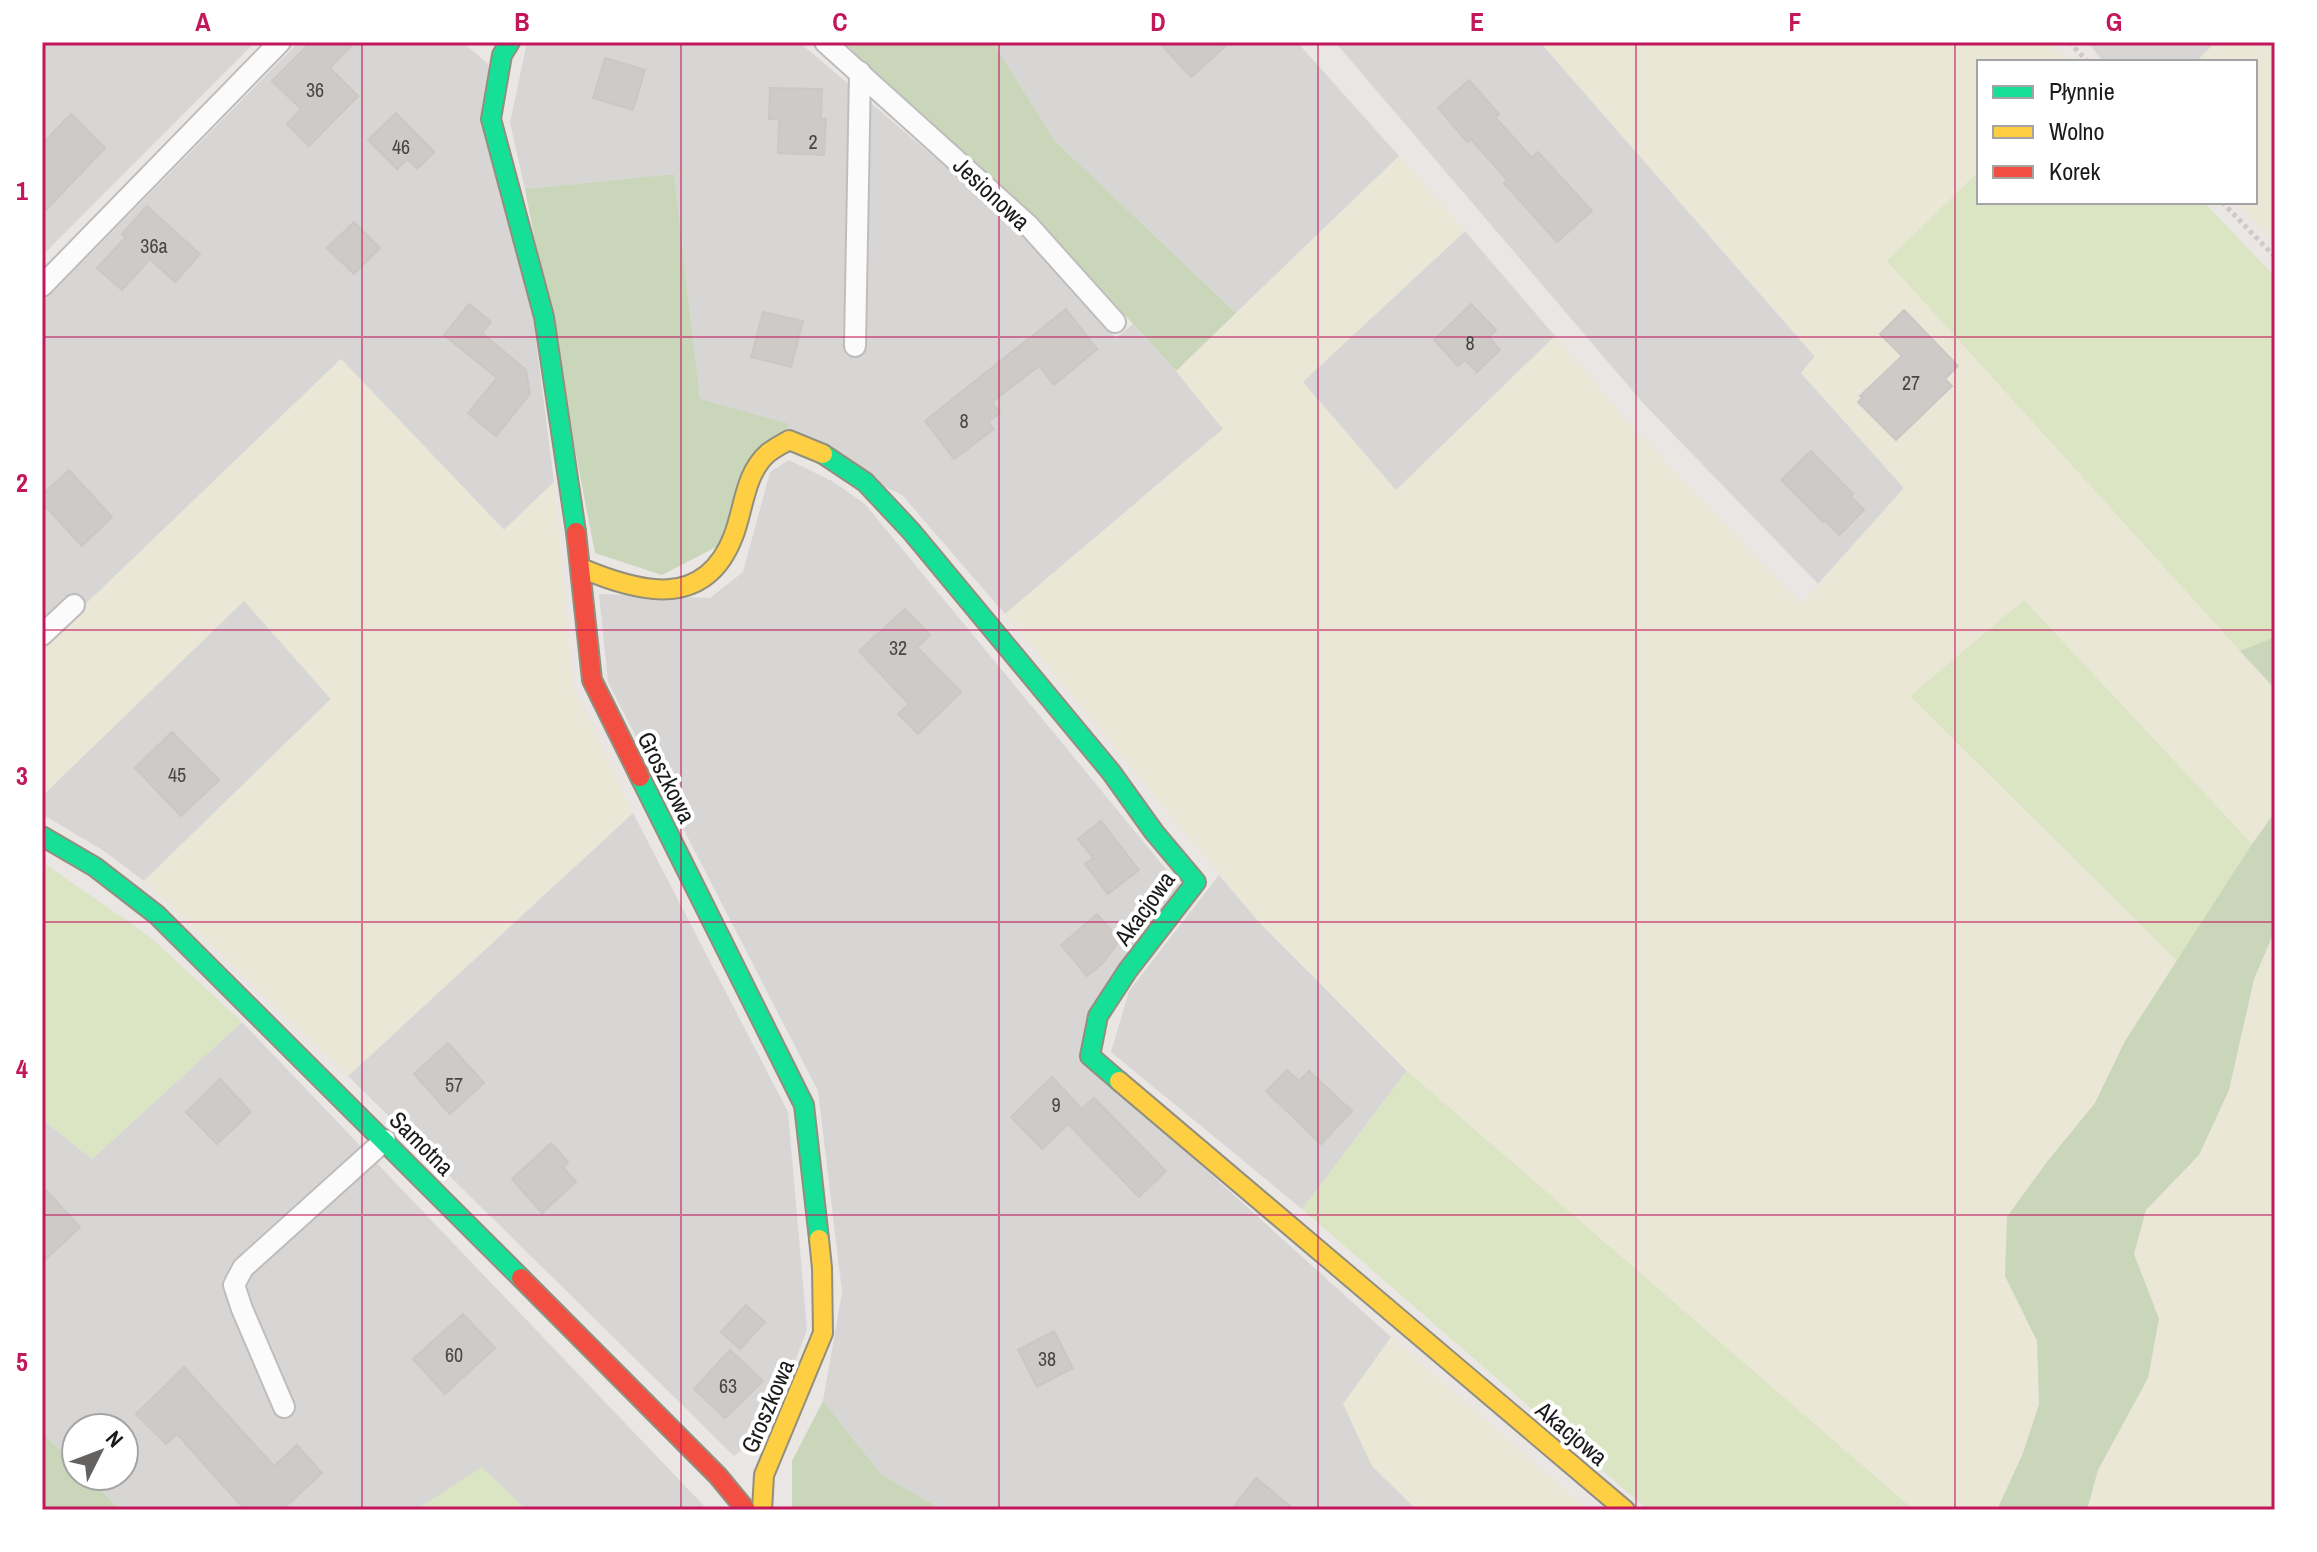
<svg xmlns="http://www.w3.org/2000/svg" width="2317" height="1552" viewBox="0 0 2317 1552" font-family="'Archivo Narrow',sans-serif">
	<rect width="100%" height="100%" fill="#e9e6e4"/>
	<g fill="#d8d6d5">
		<polygon points="42,42 255,42 42,256"/>
		<polygon points="299,42 462,42 488,64 534,325 554,482 504,530 341,359 42,646 42,303"/>
		<polygon points="527,42 799,42 1020,230 1116,338 1133,324 1176,371 1223,429 1005,614 902,495 700,399 674,174 525,189 510,123"/>
		<polygon points="993,42 1297,42 1399,156 1236,313 1055,141"/>
		<polygon points="1335,42 1540,42 1815,357 1801,373 1904,488 1818,584 1643,403"/>
		<polygon points="2088,42 2216,42 2196,62 2103,62"/>
		<polygon points="1465,231 1555,336 1396,491 1302,382"/>
		<polygon points="789,460 832,481 865,504 1180,886 1081,1057 1391,1337 1372,1466 1417,1510 943,1510 881,1474 823,1401 842,1292 818,1091 608,682 599,594 710,598 743,572 770,472"/>
		<polygon points="244,600 331,699 144,881 104,851 42,814 42,796"/>
		<polygon points="633,813 788,1112 807,1330 770,1426 734,1456 348,1076"/>
		<polygon points="1219,875 1259,922 1407,1071 1302,1209 1111,1052 1129,991"/>
		<polygon points="242,1022 708,1510 526,1510 482,1468 416,1510 121,1510 86,1476 124,1476 124,1428 76,1428 76,1466 42,1433 42,1119 92,1159"/>
	</g>
	<g fill="#eae7d7">
		<polygon points="1540,42 2048,42 2069,62 1979,62 1979,171 1887,261 2275,689 2275,812 2252,844 2024,600 1910,696 2177,961 2125,1041 2095,1103 2046,1163 2005,1276 2037,1341 2039,1404 2023,1453 1997,1510 1914,1510 1407,1071 1259,922 1005,614 1223,429 1176,371 1399,156 1465,231 1303,382 1396,490 1555,336 1630,424 1801,604 1904,488 1801,373 1815,356"/>
		<polygon points="2216,42 2264,42 2275,54 2275,244 2236,202 2255,202 2255,62 2196,62"/>
		<polygon points="341,359 504,530 554,482 573,686 633,813 348,1076 144,881 331,699 244,601 42,796 42,646"/>
		<polygon points="2275,930 2275,1510 2087,1510 2098,1470 2148,1378 2159,1319 2134,1254 2146,1209 2199,1155 2229,1090 2254,979"/>
		<polygon points="1391,1337 1588,1510 1417,1510 1372,1466 1343,1404"/>
	</g>
	<g fill="#dbe5c3">
		<polygon points="1979,171 1979,202 2204,202 2275,277 2275,637 2240,651 1887,261"/>
		<polygon points="2024,600 2252,844 2177,961 1910,696"/>
		<polygon points="42,862 149,936 242,1022 92,1159 42,1119"/>
		<polygon points="1407,1071 1914,1510 1648,1510 1302,1209"/>
		<polygon points="482,1467 526,1510 416,1510"/>
	</g>
	<g fill="#c9d6ba">
		<polygon points="837,42 993,42 1055,141 1236,313 1176,371 1033,214"/>
		<polygon points="674,174 700,399 789,424 716,547 662,575 595,553 525,189"/>
		<polygon points="2275,637 2275,689 2240,651"/>
		<polygon points="2275,812 2275,930 2254,979 2229,1090 2199,1155 2146,1210 2134,1254 2159,1319 2148,1378 2098,1470 2087,1510 1997,1510 2023,1453 2039,1404 2037,1341 2005,1276 2007,1217 2046,1163 2095,1103 2125,1041 2252,844"/>
		<polygon points="823,1401 881,1474 943,1510 792,1510 792,1461"/>
		<polygon points="42,1433 76,1466 76,1476 86,1476 121,1510 42,1510"/>
	</g>
	<g fill="#cecac8" stroke="#ccc7c5" stroke-width="2">
		<polygon points="311,42 355,42 330,68 358,96 309,146 287,124 301,109 272,81"/>
		<polygon points="1159,42 1230,42 1191,77"/>
		<polygon points="605,58 645,70 633,110 593,98"/>
		<polygon points="1469,80 1499,114 1495,117 1532,158 1538,152 1592,211 1557,242 1504,183 1507,180 1471,139 1467,142 1438,108"/>
		<polygon points="770,88 822,89 821,119 826,119 824,155 778,153 779,119 769,119"/>
		<polygon points="396,113 434,152 417,169 407,159 397,169 368,140"/>
		<polygon points="71,114 105,148 42,214 42,144"/>
		<polygon points="147,206 200,254 175,282 150,259 122,290 97,268 126,237 122,234"/>
		<polygon points="354,222 380,248 354,274 327,248"/>
		<polygon points="469,304 491,322 482,333 526,370 530,394 496,436 468,413 497,378 444,335"/>
		<polygon points="1471,304 1496,330 1489,337 1500,350 1477,372 1465,360 1458,366 1434,340"/>
		<polygon points="1066,309 1097,349 1054,385 1039,366 992,402 1000,413 988,422 994,429 954,459 925,421"/>
		<polygon points="1904,310 1958,366 1945,379 1952,386 1896,440 1858,402 1862,398 1860,396 1902,356 1880,334"/>
		<polygon points="763,312 803,321 791,367 751,357"/>
		<polygon points="1811,451 1853,494 1850,496 1864,510 1839,535 1825,521 1823,522 1781,480"/>
		<polygon points="69,470 112,517 82,546 42,503 42,495"/>
		<polygon points="905,609 930,635 917,647 961,692 918,734 898,714 909,704 859,651"/>
		<polygon points="172,732 219,780 181,816 135,768"/>
		<polygon points="1101,821 1139,870 1108,894 1085,864 1093,858 1078,839"/>
		<polygon points="1097,914 1120,940 1103,963 1087,976 1061,945"/>
		<polygon points="448,1043 484,1083 450,1114 414,1074"/>
		<polygon points="1287,1070 1299,1081 1309,1071 1352,1111 1321,1144 1266,1091"/>
		<polygon points="1052,1077 1082,1109 1094,1098 1166,1171 1139,1197 1068,1124 1042,1149 1011,1117"/>
		<polygon points="220,1079 251,1112 217,1144 186,1112"/>
		<polygon points="551,1143 568,1162 563,1167 576,1182 542,1213 512,1179"/>
		<polygon points="42,1186 80,1227 42,1263"/>
		<polygon points="746,1305 765,1322 740,1349 721,1332"/>
		<polygon points="463,1314 495,1348 445,1394 413,1359"/>
		<polygon points="1054,1331 1073,1368 1037,1387 1018,1350"/>
		<polygon points="730,1350 763,1381 725,1418 694,1389"/>
		<polygon points="184,1367 274,1466 297,1445 322,1473 282,1510 245,1510 177,1434 166,1444 136,1414"/>
		<polygon points="1256,1478 1295,1510 1231,1510"/>
	</g>
	<g fill="none" stroke-linecap="round" stroke-linejoin="round">
		<g stroke="#bfbdbc" stroke-width="24">
			<g id="lane">
				<polyline points="825,42 1028,225 1115,322"/>
				<polyline points="42,286 280,42"/>
				<polyline points="855,346 860,72"/>
				<polyline points="42,635 74,605"/>
				<polyline points="284,1407 242,1309 234,1285 243,1268 385,1140"/>
			</g>
		</g>
		<g stroke="#928f7e" stroke-width="22">
			<g id="fast">
				<polyline points="510,42 502,55 491,119 544,317 576,532"/>
				<polyline points="823,454 865,482 911,531 1111,772 1154,832 1196,882 1128,970 1098,1016 1090,1056 1119,1081"/>
				<polyline points="640,777 804,1105 819,1239"/>
				<polyline points="42,836 95,867 157,915 521,1278"/>
			</g>
		</g>
		<g stroke="#928f7e" stroke-width="22">
			<g id="slow">
				<path d="M581 568C638 592 704 611 733 537 744 510 744 474 768 453 774 448 782 444 789 440L823 454"/>
				<polyline points="1119,1081 1625,1510"/>
				<polyline points="762,1510 764,1475 823,1333 822,1268 819,1239"/>
			</g>
		</g>
		<g stroke="#928f7e" stroke-width="22">
			<g id="jam">
				<polyline points="576,532 592,680 640,777"/>
				<polyline points="521,1278 718,1476 746,1510"/>
			</g>
		</g>
		<g stroke="#d4c5c6" stroke-width="5" stroke-dasharray="4 4" stroke-linecap="butt">
			<polyline points="2069,42 2088,62"/>
			<polyline points="2222,202 2275,257"/>
		</g>
		<use href="#lane" stroke="#fcfbfb" stroke-width="20"/>
		<use href="#fast" stroke="#16e098" stroke-width="18"/>
		<use href="#slow" stroke="#ffcf43" stroke-width="18"/>
		<use href="#jam" stroke="#f24e42" stroke-width="18"/>
	</g>
	<path fill="none" stroke="#c2185b" stroke-width="2" stroke-opacity="0.55" d="M362 42V1510M681 42V1510M999 42V1510M1318 42V1510M1636 42V1510M1955 42V1510M42 337H2275M42 630H2275M42 922H2275M42 1215H2275"/>
	<g text-anchor="middle" dominant-baseline="central" stroke-width="8" stroke-linejoin="round" paint-order="stroke">
		<g font-size="20" fill="#484746">
			<text x="315" y="89">36</text>
			<text x="813" y="141">2</text>
			<text x="401" y="146">46</text>
			<text x="154" y="245">36a</text>
			<text x="1470" y="342">8</text>
			<text x="1911" y="382">27</text>
			<text x="964" y="420">8</text>
			<text x="898" y="647">32</text>
			<text x="177" y="774">45</text>
			<text x="454" y="1084">57</text>
			<text x="1056" y="1104">9</text>
			<text x="454" y="1354">60</text>
			<text x="1047" y="1358">38</text>
			<text x="728" y="1385">63</text>
		</g>
		<g font-size="24" fill="#1b1b1b" stroke="#fff">
			<text transform="translate(992 193) rotate(43)">Jesionowa</text>
			<text transform="translate(667 777) rotate(63)">Groszkowa</text>
			<text transform="translate(1144 908) rotate(-54)">Akacjowa</text>
			<text transform="translate(422 1143) rotate(45)">Samotna</text>
			<text transform="translate(767 1406) rotate(-67)">Groszkowa</text>
			<text transform="translate(1572 1433) rotate(40)">Akacjowa</text>
		</g>
	</g>
	<rect width="2317" height="1552" fill="none" stroke="#ffffff" stroke-width="88"/>
	<rect x="1977" y="60" width="280" height="144" fill="#ffffff" stroke="#a4a4a4" stroke-width="2"/>
	<rect x="1993" y="86" width="40" height="12" fill="#16e098" stroke="#a4a4a4" stroke-width="2"/>
	<text x="2049" y="100" font-size="24" fill="#1b1b1b">Płynnie</text>
	<rect x="1993" y="126" width="40" height="12" fill="#ffcf43" stroke="#a4a4a4" stroke-width="2"/>
	<text x="2049" y="140" font-size="24" fill="#1b1b1b">Wolno</text>
	<rect x="1993" y="166" width="40" height="12" fill="#f24e42" stroke="#a4a4a4" stroke-width="2"/>
	<text x="2049" y="180" font-size="24" fill="#1b1b1b">Korek</text>
	<g transform="translate(100 1452) rotate(48)"><circle r="38" fill="#ffffff" stroke="#a4a4a4" stroke-width="2"/>
	<path d="M0-6L14 30L0 20L-14 30Z" fill="#636261"/>
	<text y="-12" font-size="22" font-weight="bold" text-anchor="middle" fill="#1b1b1b">N</text>
	</g>
	<rect x="44" y="44" width="2229" height="1464" fill="none" stroke="#c2185b" stroke-width="3"/>
	<g font-size="26" text-anchor="middle" font-weight="bold" fill="#c2185b">
		<text x="203" y="31">A</text>
		<text x="522" y="31">B</text>
		<text x="840" y="31">C</text>
		<text x="1158" y="31">D</text>
		<text x="1477" y="31">E</text>
		<text x="1795" y="31">F</text>
		<text x="2114" y="31">G</text>
		<text x="22" y="200">1</text>
		<text x="22" y="492">2</text>
		<text x="22" y="785">3</text>
		<text x="22" y="1078">4</text>
		<text x="22" y="1371">5</text>
	</g>
</svg>
